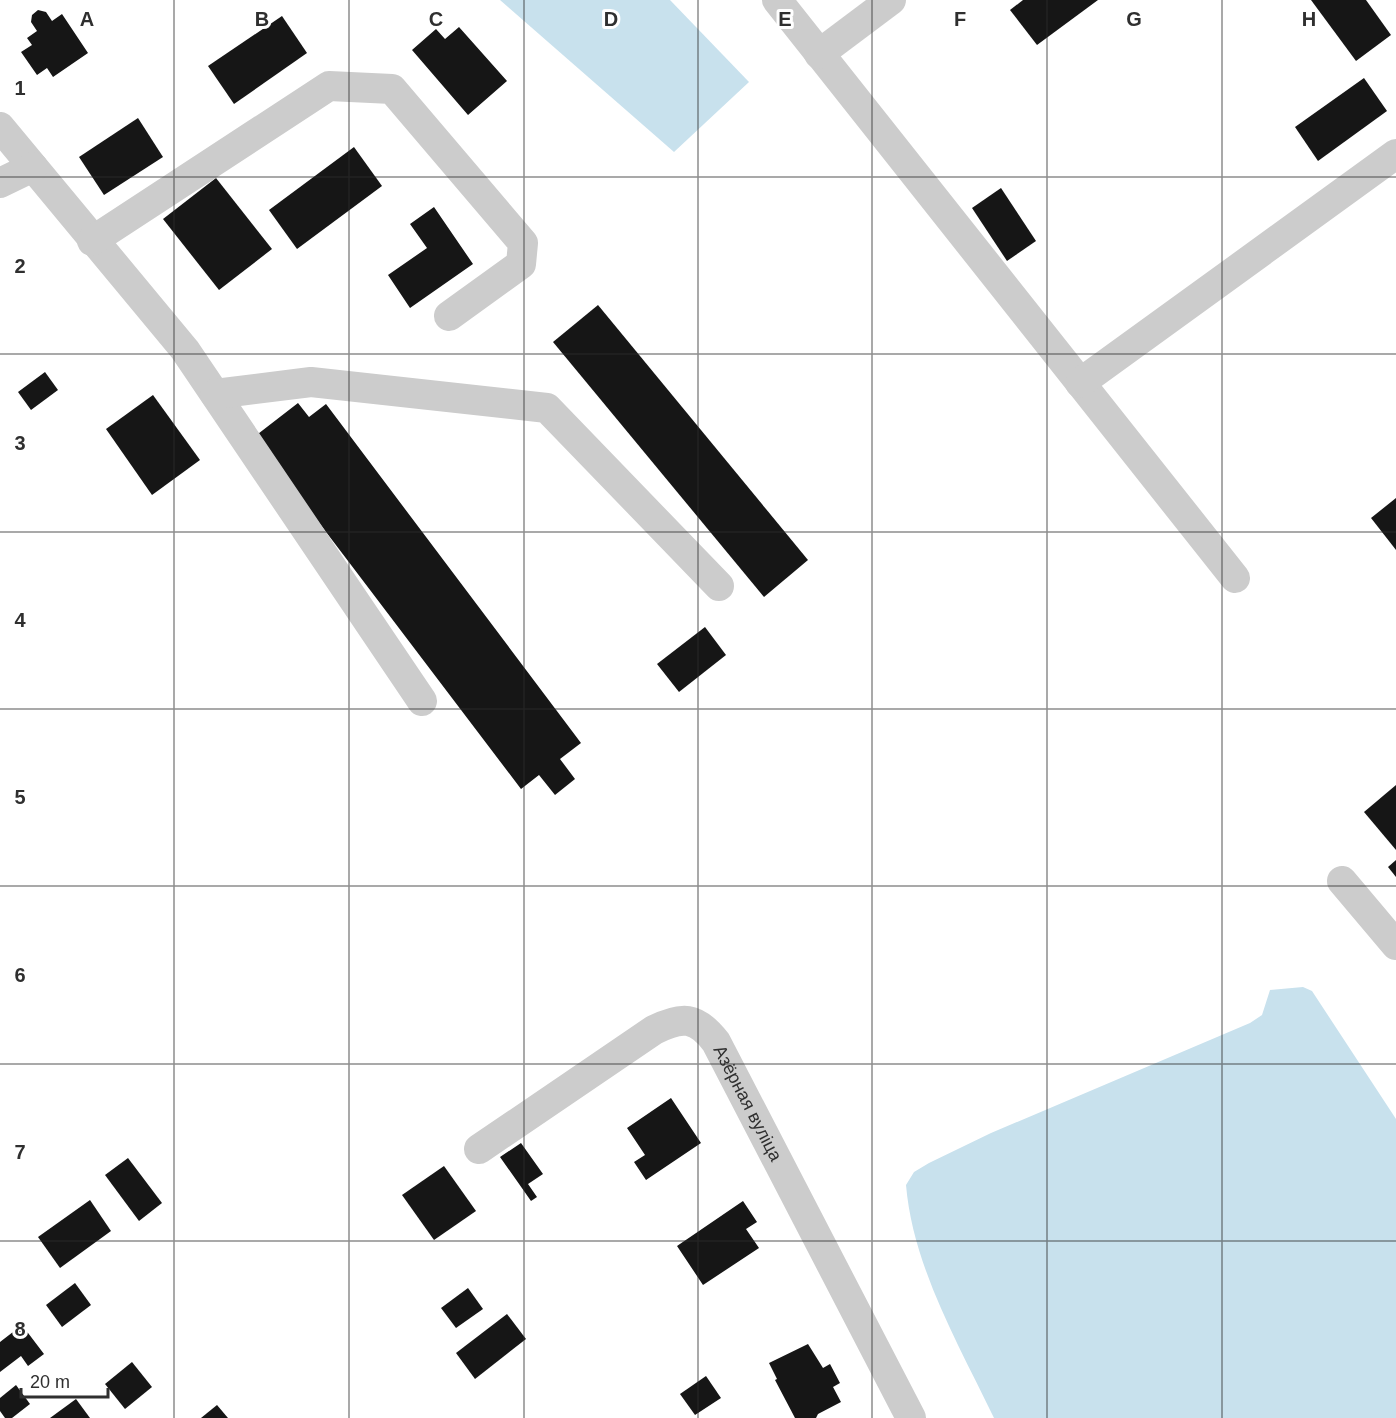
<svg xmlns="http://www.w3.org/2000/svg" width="1396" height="1418" viewBox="0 0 1396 1418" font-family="Helvetica,sans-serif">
	<rect width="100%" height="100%" fill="#fff"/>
	<g fill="#c8e1ed">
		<polygon points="500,0 670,0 749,82 674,152"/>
		<path d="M1303 987 1312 991 1396 1119V1418H994C959 1345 913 1267 906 1185L914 1172 929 1163 991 1133 1250 1023 1262 1015 1270 990Z"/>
	</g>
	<g fill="#161616">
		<polygon points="1023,0 1098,0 1037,45 1010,10"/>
		<polygon points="1311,0 1366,0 1391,35 1356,61"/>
		<polygon points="38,10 46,12 52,21 62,14 88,53 53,77 47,68 37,75 21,52 32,45 27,38 37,31 31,22 32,15"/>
		<polygon points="282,16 307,53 234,104 208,66"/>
		<polygon points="459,27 507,81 468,115 412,50 436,29 445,39"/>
		<polygon points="1364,78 1387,111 1318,161 1295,127"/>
		<polygon points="138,118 163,157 104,195 79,157"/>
		<polygon points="354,147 382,186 297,249 269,210"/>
		<polygon points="216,178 272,249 219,290 163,219"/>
		<polygon points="1001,188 1036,241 1007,261 972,208"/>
		<polygon points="434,207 473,264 410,308 388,275 427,248 410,224"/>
		<polygon points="598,305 808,560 764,597 553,342"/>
		<polygon points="45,372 58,390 31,410 18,392"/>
		<polygon points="153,395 200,460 152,495 106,429"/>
		<polygon points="298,403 309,417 326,404 581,743 560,759 575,779 555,795 539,775 521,789 254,437"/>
		<polygon points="1396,498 1396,550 1371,518"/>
		<polygon points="705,627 726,655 679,692 657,664"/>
		<polygon points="1396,785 1396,850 1364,812"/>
		<polygon points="1396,860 1396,877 1388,867"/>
		<polygon points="671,1098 701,1143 646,1180 634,1162 645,1155 627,1128"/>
		<polygon points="521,1143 543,1174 528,1184 537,1197 531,1201 500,1157"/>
		<polygon points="128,1158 162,1203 139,1221 105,1175"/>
		<polygon points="444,1166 476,1211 434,1240 402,1195"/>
		<polygon points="90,1200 111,1231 60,1268 38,1237"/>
		<polygon points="743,1201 757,1222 746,1229 759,1248 703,1285 677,1246"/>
		<polygon points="75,1283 91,1305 62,1327 46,1305"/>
		<polygon points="468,1288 483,1309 456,1328 441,1308"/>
		<polygon points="507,1314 526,1339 475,1379 456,1353"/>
		<polygon points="22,1325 44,1354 28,1366 21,1356 0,1372 0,1342"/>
		<polygon points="808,1344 823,1368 830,1364 840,1383 833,1387 841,1402 818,1414 816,1418 795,1418 775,1380 777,1379 769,1363"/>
		<polygon points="132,1362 152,1387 125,1409 105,1384"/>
		<polygon points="706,1376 721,1398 695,1415 680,1394"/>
		<polygon points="16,1385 30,1404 12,1418 5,1418 0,1411 0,1398"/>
		<polygon points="76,1399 90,1418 50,1418"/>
		<polygon points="217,1405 228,1418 201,1418"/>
	</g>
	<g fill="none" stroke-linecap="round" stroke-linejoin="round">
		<g stroke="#ccc" stroke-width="30">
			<polyline points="777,0 1235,578"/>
			<polyline points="819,54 891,0"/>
			<polyline points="0,127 185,350 422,701"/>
			<polyline points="0,183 33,167"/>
			<polyline points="92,241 329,86 392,89 523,243 521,264 449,316"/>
			<polyline points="1080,383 1396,154"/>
			<polyline points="215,394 311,382 547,408 719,586"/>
			<polyline points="1342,881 1396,945"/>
			<path id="s1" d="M479 1149 654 1030C682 1016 696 1016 716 1042L911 1418"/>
		</g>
	</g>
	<path fill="none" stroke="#2f2f2f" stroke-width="1.5" stroke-opacity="0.55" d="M174 0V1418M349 0V1418M524 0V1418M698 0V1418M872 0V1418M1047 0V1418M1222 0V1418M0 177H1396M0 354H1396M0 532H1396M0 709H1396M0 886H1396M0 1064H1396M0 1241H1396"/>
	<g text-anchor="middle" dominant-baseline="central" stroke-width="6" stroke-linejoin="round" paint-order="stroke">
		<g font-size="18" fill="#2f2f2f" stroke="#fff">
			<text stroke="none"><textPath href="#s1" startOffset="352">Азёрная вуліца</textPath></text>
		</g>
	</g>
	<g font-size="20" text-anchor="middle" font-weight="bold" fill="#2f2f2f" stroke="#fff" stroke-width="6" stroke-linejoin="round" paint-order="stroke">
		<text x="87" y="26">A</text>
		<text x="262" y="26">B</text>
		<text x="436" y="26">C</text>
		<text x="611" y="26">D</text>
		<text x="785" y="26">E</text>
		<text x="960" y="26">F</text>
		<text x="1134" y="26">G</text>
		<text x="1309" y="26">H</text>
		<text x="20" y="95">1</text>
		<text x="20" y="273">2</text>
		<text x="20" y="450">3</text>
		<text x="20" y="627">4</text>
		<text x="20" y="804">5</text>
		<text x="20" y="982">6</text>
		<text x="20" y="1159">7</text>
		<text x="20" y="1336">8</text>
	</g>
	<path d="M21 1388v9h87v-9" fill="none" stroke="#2f2f2f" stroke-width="3"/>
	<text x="30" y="1388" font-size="18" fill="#2f2f2f" stroke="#ffffff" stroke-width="4.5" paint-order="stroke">20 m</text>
</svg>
